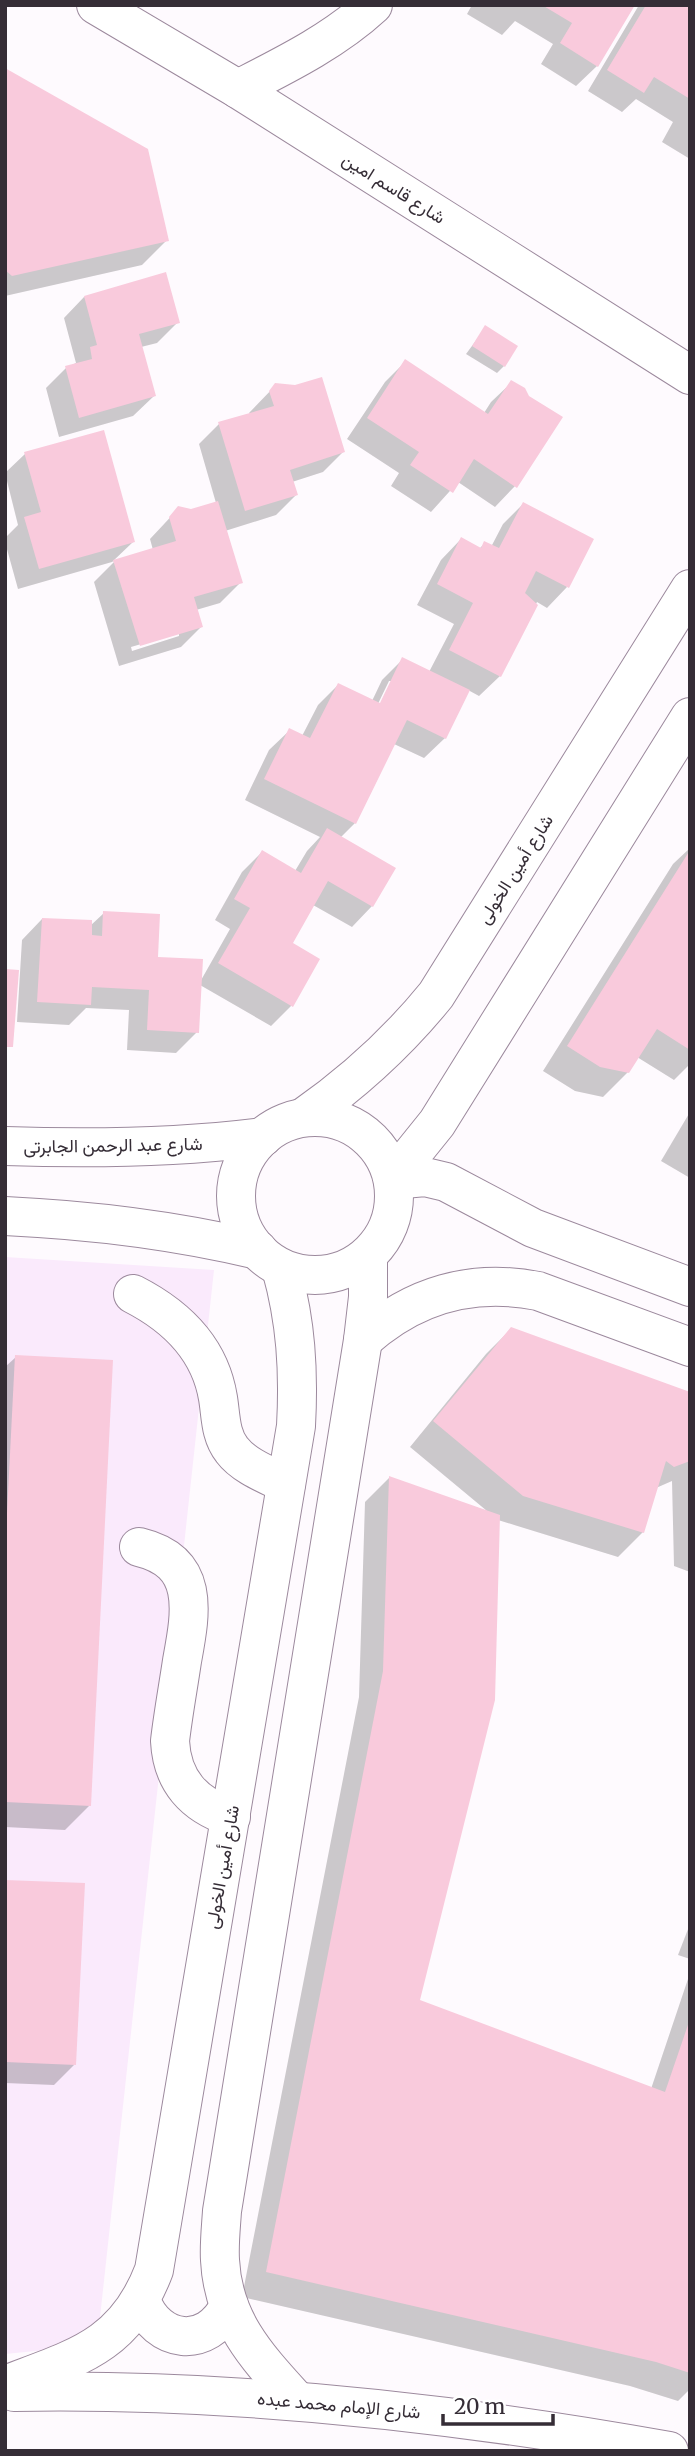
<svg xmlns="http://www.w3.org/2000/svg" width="695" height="2456" viewBox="0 0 695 2456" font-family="Merriweather,Vazirmatn,serif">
	<rect width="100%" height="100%" fill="#fefafe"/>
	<polygon fill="#faeafc" points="5,1257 214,1270 97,2345 5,2354"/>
	<g fill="#0003" fill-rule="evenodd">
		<polygon points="472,5 633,5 597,66 576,86 541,64 553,44 515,21 502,35 467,14"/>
		<polygon points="639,5 690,5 690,159 662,142 673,122 636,99 622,112 588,91"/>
		<polygon points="5,70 167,240 142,265 5,296"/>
		<polygon points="84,297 178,322 157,343 141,347 154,396 133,416 59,437 46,388 66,368 76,363 64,318"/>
		<polygon points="486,327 504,366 497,373 466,354"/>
		<polygon points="405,362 484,413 491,402 512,382 515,486 495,507 458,482 431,512 391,486 399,473 347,439 385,382"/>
		<path d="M276 385 343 452 323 472 292 482 296 495 276 515 225 531 241 582 220 603 196 610 201 627 181 647 119 666 94 582 114 562H112L153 550 150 539 179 508 192 511 216 503 199 444 219 424 250 415 249 413ZM179 633V636L132 651 131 647Z"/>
		<polygon points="25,454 133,542 112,562 18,589 5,542 5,538 18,525 5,473"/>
		<path d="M523 504 567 587 547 608 537 602 500 676 479 696 468 690 445 738 424 758 394 744 355 823 340 838 372 906 352 927 313 905 290 943 292 1005 271 1026 200 985 197 1032 176 1053 127 1050 129 1010 86 1008 69 1025 17 1022 22 940 42 919 90 926 104 913 156 958 200 982 230 929 215 920 242 872 262 852 295 871 307 851 320 837 245 800 269 750 290 730 302 736 318 705 338 685 372 701 382 680 403 659 429 672 454 624 417 605 441 560 461 539 479 549 485 543 491 547 503 524ZM389 681H392L378 712 375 710Z"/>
		<polygon points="690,848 690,1064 674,1080 637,1057 628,1072 603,1097 575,1091 543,1071 673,864"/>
		<polygon points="690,1112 690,1178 661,1161"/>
		<polygon points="511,1329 690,1394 690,1572 674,1566 672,1481 656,1488 643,1532 618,1557 498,1520 418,2001 651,2089 690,1973 690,2389 678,2401 630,2386 242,2297 359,1697 365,1502 389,1478 487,1511 410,1447 486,1354"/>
		<polygon points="16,1357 90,1805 65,1830 5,1827 5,1367"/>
		<polygon points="5,1882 74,2065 54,2085 5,2083"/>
		<polygon points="690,1924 690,1959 678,1955"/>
	</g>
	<g fill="#f9cadc">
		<polygon points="542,5 635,5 598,67 560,43 572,23"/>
		<polygon points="646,5 690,5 690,99 654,77 644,93 607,70"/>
		<polygon points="5,68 148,149 169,241 12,276 5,270"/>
		<polygon points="166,272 180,323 139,334 156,396 79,418 65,366 92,359 90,347 97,345 84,296"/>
		<polygon points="485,325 518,346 505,367 472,346"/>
		<polygon points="405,359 488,414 511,380 525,388 529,396 563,417 517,488 474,459 453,493 410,465 419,452 367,418"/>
		<polygon points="322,377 345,452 290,470 298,495 245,511 218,422 274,406 269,391 275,383 295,385"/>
		<polygon points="104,430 135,542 39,569 24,517 41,512 24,452"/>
		<polygon points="218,501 243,583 194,597 203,627 140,646 113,560 176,541 169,517 178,506 191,509"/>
		<polygon points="523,502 594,539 569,588 536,571 525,593 538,605 501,677 449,650 473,603 437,584 461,537 481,548 484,541 499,548"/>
		<polygon points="402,657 470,690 446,739 407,720 356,824 264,779 289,728 310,738 338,683 380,703"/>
		<polygon points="327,828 396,868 373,907 328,881 293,943 320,959 293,1007 218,963 250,908 234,899 262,850 301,873"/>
		<polygon points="690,850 690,1050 657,1029 629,1073 600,1067 567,1046"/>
		<polygon points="103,911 160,914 158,957 203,959 199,1033 147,1030 149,990 92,987 91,1005 37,1002 42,918 92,920 92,935 102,936"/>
		<polygon points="5,969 19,970 13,1047 5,1047"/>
		<polygon points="511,1327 690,1392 690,1461 674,1467 666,1461 644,1533 523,1496 433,1421"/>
		<polygon points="15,1355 113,1360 91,1806 5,1802 5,1553"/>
		<polygon points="389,1476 500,1515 495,1700 420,2000 665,2092 690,2019 690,2373 656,2362 266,2272 383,1671"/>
		<polygon points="5,1880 85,1883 76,2065 5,2062"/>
	</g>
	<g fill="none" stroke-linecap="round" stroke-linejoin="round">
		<g stroke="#9c899d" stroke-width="40">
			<g id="minor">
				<path d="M238 89C285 65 334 41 373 5"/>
				<path d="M304 1117C354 1082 397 1043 436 995L690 589"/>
				<circle cx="315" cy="1196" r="79"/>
				<path d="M5 1146C92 1149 177 1148 263 1137"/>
				<polyline points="392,1175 408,1159 437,1123 690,717"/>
				<polyline points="393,1180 425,1177 446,1182 533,1228 690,1287"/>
				<path d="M5 1216C91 1220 174 1230 258 1250"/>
				<path d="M133 1294C176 1316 210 1349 218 1398 221 1416 220 1435 232 1450 244 1466 268 1475 286 1484"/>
				<path d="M363 1340C413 1295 472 1278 538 1291L690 1347"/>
				<path d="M139 1547C201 1562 191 1612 182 1661 178 1688 173 1715 170 1741 172 1781 194 1805 231 1817"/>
				<path d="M141 2300C157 2344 207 2350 229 2306"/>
				<path d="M5 2385C75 2358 125 2347 154 2270L296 1426C299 1371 296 1321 281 1268"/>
				<path d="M14 2392C234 2388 452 2412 669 2451"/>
				<path d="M297 2401C258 2358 223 2322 220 2260 219 2244 221 2227 222 2211L363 1340 368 1297V1256"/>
			</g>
		</g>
		<g stroke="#9c899d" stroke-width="40">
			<polyline id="major" points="96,5 238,89 690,375"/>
		</g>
		<use href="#minor" stroke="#fff" stroke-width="38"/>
		<use href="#major" stroke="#fff" stroke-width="38"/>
	</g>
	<g text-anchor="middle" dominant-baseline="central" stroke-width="5" stroke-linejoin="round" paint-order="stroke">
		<g font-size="18" fill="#352d36" stroke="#fff">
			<text transform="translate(394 188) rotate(32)">شارع قاسم امين</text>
			<text transform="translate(515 869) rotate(-58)">شارع أمين الخولى</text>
			<text transform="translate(113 1145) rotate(-1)">شارع عبد الرحمن الجابرتى</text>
			<text transform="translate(222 1867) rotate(-80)">شارع أمين الخولى</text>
			<text transform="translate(339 2405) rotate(5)">شارع الإمام محمد عبده</text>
		</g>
	</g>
	<rect width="695" height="2456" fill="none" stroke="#352d36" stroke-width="14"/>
	<path d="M443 2414v10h110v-10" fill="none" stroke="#352d36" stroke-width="3.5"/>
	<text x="454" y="2414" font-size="21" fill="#352d36" stroke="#ffffff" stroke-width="5" paint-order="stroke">20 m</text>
</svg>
